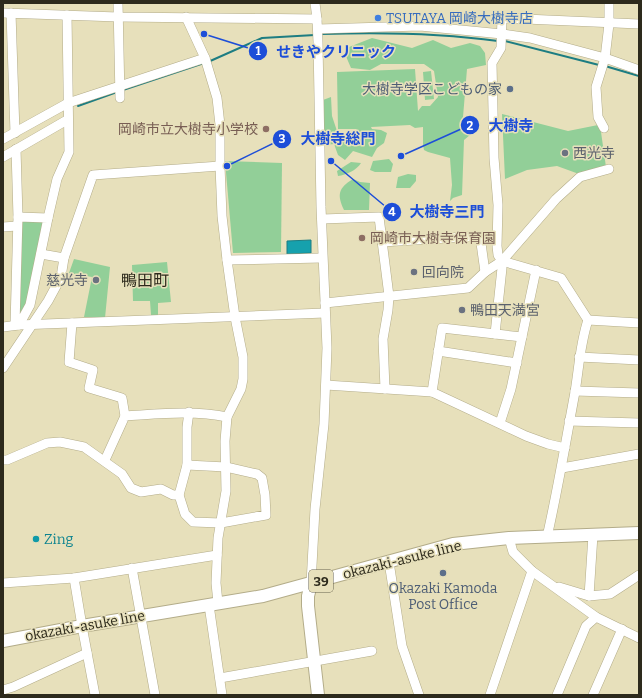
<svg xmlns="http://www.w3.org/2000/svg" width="642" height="698" viewBox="0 0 642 698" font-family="Bitter,'Noto Sans JP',serif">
	<rect width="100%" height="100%" fill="#e7e0bb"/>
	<g fill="#92cf98">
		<polygon points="372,38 412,48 433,40 451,48 470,43 480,46 485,53 486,65 467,69 463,117 478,121 476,130 464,140 462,195 453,198 450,201 452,185 450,158 428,152 424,150 423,145 423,127 415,128 410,125 371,127 372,129 381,130 387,133 384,143 377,148 372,157 353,151 345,160 338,155 334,144 325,145 323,127 323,100 331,97 332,116 338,134 348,134 353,136 357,129 338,129 337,72 415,69 418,111 422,106 430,106 438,97 434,71 424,64 381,64 370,70 351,68 345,54 349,47"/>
		<polygon points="431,71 434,99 425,100 423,72"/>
		<polygon points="502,114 568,131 598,125 601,132 606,167 579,174 557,166 527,170 505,179"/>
		<polygon points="389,159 393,164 391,172 375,172 370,170 373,161"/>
		<polygon points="225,161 282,163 281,252 233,253"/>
		<path d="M351 162 361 163C357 170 346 175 338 176L337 171Z"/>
		<polygon points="408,174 416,175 416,181 410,188 396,188 398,177"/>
		<path d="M353 179 360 182 370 183 369 210H344C337 195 338 188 353 179Z"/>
		<polygon points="20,221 44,221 28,301 17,317"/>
		<polygon points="74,259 110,267 105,318 84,317 92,277 69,273"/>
		<polygon points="167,262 171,302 158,303 158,316 151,315 150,301 133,301 132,265"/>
	</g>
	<polygon fill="#16a1ad" stroke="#1d7d82" points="311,240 311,253 287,254 287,241"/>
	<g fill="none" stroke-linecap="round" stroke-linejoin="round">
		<g stroke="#1d7d82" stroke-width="2">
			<path d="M321 34C380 32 440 33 498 41"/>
			<polyline points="505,41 599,65"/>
			<polyline points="208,62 262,38 315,35"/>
			<polyline points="605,66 639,76"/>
			<polyline points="123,90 204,63"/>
			<polyline points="78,106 117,92"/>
		</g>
		<g stroke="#b3ac89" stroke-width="10">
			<g id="minor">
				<polyline points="118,3 120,98"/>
				<polyline points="3,13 118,17 317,19"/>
				<polyline points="11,13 15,133"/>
				<polyline points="186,17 205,58 217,98 220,125 220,166 222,216 227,260 235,317 243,357 243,379 241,389 227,417 225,441 226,491 218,538 216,583 218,603"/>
				<polyline points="318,29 420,26 502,34 530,38 605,58 639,70"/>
				<polyline points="604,128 598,117 596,87 605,58 609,24 609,3"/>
				<polyline points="3,139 68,103 205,58"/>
				<polyline points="16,149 18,217"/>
				<polyline points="3,157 67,120"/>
				<polyline points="48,218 57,179 69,152 67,15"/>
				<polyline points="322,219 379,217 389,296 388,310 383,339 385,389"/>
				<polyline points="3,227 17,226"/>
				<polyline points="382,242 480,236 485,272"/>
				<polyline points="41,254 64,258"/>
				<polyline points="227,260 322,258"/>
				<polyline points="502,261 561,278 588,320"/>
				<polyline points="325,303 468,288 485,272 502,261 556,199 580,177 609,169"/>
				<polyline points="588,320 639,323"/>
				<polyline points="72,323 69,362 93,370 89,388 122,398 125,416"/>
				<polyline points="15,325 18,217 48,218 30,305 19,325"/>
				<polyline points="3,327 19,325 325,313"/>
				<polyline points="495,334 502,268 502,261 498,255 497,246 498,205 494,158 492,63 501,48 502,18 639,24"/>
				<polyline points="438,351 517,363"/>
				<polyline points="579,357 639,360"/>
				<polyline points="3,368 48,301 61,277 64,258 93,175 220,166"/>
				<polyline points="326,385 432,392 526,436 548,444 565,448"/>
				<polyline points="575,391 639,393"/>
				<polyline points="432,392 442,328 522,337"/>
				<polyline points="569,421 639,423"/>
				<polyline points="500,423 511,389 536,270"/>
				<polyline points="3,460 7,460 47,443 60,442 84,447 122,474 131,488 141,492 161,489 173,495 179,495 185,514 193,522 221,523 266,515 265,495 262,478 257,474 226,467 187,465"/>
				<path d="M105 460 125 416C159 414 193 410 227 417"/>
				<polyline points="562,468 639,454"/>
				<polyline points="179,495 187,465 187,427 189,412"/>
				<path d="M547 537C558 489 566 440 575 392 579 368 580 344 588 320"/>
				<polyline points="509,538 513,552 532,571 596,617 639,638"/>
				<polyline points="389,562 402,646 419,695"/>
				<polyline points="132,568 155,695"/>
				<polyline points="74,578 82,626 95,695"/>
				<polyline points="3,583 74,578 217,555"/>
				<polyline points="311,584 315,509 324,424 327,348 321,207 318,42 317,19 315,3"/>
				<polyline points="559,587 589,596 610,594 639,575"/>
				<polyline points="589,596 593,535"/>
				<polyline points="209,605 222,695"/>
				<polyline points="220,678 372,651"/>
				<polyline points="3,690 13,687 87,653"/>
				<polyline points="490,695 532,571"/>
				<polyline points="557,695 586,626 596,617"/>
				<polyline points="593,695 622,629"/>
			</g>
		</g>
		<g stroke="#b3ac89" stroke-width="14">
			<g id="major">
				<polyline points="311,584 308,596 308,606 318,695"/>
				<polyline points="3,641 82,626 263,596 453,544 509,538 639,533"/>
			</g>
		</g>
		<use href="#minor" stroke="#fff" stroke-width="9"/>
		<use href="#major" stroke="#fff" stroke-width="12"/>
	</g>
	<circle fill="#3f7fe0" stroke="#e7e0bb" stroke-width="1.5" cx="378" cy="18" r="4"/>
	<g fill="#5c6f8a" stroke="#e7e0bb" stroke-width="1.5">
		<circle cx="510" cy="89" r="4"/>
		<circle cx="443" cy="573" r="4"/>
	</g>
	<g fill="#8d6e63" stroke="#e7e0bb" stroke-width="1.5">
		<circle cx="266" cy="129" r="4"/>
		<circle cx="362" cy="238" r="4"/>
	</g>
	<g fill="#6b7280" stroke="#e7e0bb" stroke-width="1.5">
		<circle cx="565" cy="153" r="4"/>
		<circle cx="414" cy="272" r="4"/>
		<circle cx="96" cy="280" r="4"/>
		<circle cx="462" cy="310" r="4"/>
	</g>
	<circle fill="#0f9aa8" stroke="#e7e0bb" stroke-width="1.5" cx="36" cy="539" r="4"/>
	<g text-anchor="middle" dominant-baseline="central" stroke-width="3" stroke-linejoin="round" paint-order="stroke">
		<rect fill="#e7e0bb" stroke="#65614c" stroke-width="1" x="309" y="570" width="24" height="22" rx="3"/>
		<g font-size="13" font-weight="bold" fill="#2d2a1c">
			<text x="321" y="581">39</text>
		</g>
		<g font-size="14" fill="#366cbe" stroke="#e7e0bb" text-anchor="start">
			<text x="386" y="18">TSUTAYA 岡崎大樹寺店</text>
		</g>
		<g font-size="14" fill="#4e5e75" stroke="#e7e0bb" text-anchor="end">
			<text x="502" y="89">大樹寺学区こどもの家</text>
			<text x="443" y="588" text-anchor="middle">Okazaki Kamoda<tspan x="443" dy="16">Post Office</tspan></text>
		</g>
		<g font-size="14" fill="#785e54" stroke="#e7e0bb" text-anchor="end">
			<text x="258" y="129">岡崎市立大樹寺小学校</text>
			<text x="370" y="238" text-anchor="start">岡崎市大樹寺保育園</text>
		</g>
		<g font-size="14" fill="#5b616d" stroke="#e7e0bb" text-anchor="start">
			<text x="573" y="153">西光寺</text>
			<text x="422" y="272">回向院</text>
			<text x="88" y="280" text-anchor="end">慈光寺</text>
			<text x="470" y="310">鴨田天満宮</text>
		</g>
		<g font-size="14" fill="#0d838f" stroke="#e7e0bb" text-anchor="start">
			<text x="44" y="539">Zing</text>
		</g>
		<g font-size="14" fill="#2d2a1c" stroke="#e7e0bb">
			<text transform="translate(402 560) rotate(-14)">okazaki-asuke line</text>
			<text transform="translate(85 626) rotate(-10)">okazaki-asuke line</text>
		</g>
		<g font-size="16" fill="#2d2a1c" stroke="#e7e0bb">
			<text x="145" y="280">鴨田町</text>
		</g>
	</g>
	<path fill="none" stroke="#1d4ed8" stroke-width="1.5" d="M204 34L258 51M401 156L470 125M227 166L282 139M331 161L392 212"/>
	<g fill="#1d4ed8" stroke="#e7e0bb" stroke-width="1.5">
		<circle cx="204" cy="34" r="4"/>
		<circle cx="401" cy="156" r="4"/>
		<circle cx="227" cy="166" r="4"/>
		<circle cx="331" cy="161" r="4"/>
		<circle cx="258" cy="51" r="10"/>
		<circle cx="470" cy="125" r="10"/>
		<circle cx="282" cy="139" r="10"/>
		<circle cx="392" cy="212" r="10"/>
	</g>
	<g font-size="12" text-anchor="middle" font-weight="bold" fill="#fff">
		<text x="258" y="55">1</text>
		<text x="470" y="130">2</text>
		<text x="282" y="143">3</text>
		<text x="392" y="216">4</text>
	</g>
	<g font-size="15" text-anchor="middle" font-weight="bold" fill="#1d4ed8" stroke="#e7e0bb" stroke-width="3" stroke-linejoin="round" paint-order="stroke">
		<text x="336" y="57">せきやクリニック</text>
		<text x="511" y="131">大樹寺</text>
		<text x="338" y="144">大樹寺総門</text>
		<text x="447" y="217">大樹寺三門</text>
	</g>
	<rect width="642" height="698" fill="none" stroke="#2d2a1c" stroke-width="8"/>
</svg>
